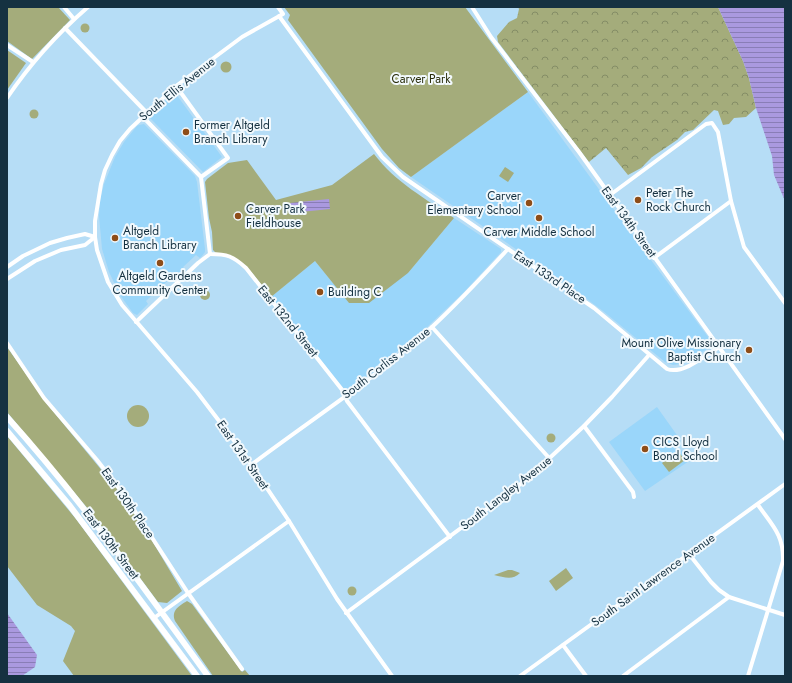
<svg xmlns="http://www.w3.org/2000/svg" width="792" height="683" viewBox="0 0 792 683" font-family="Jost,sans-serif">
	<defs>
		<pattern id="forest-crowns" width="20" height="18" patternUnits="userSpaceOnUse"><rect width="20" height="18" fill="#a4ac7b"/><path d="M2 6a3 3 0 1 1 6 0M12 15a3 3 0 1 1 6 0" fill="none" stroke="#848d66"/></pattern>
		<pattern id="water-rules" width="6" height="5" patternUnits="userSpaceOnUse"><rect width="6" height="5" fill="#aa99df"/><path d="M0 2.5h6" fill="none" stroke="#897db6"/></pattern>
	</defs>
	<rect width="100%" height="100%" fill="#b6ddf6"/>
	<g fill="#9ad6fa">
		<polygon points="528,92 628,229 714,345 681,364 673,365 665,362 603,311 568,285 411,177"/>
		<polygon points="174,93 176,94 222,157 203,172 150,118 150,115"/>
		<polygon points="144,124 195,176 197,182 205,249 205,252 202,256 200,258 196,255 183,267 185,270 177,278 174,275 162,286 165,290 160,294 157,290 146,301 148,304 137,315 133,313 120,295 109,272 102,249 99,216 100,200 104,184 115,157 124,142 137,126 139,125"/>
		<polygon points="454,218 501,249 501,252 464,292 426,328 374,370 348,390 345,390 271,297 315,261 349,303 408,273"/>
		<polygon points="657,407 679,438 671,444 676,451 680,448 689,461 645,491 609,442"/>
	</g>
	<g fill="#a4ac7b">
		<polygon points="7,7 58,7 70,20 32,59 7,41"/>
		<polygon points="284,7 465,7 528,92 411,177 399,168 382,149 288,20 290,15"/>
		<circle cx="85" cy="28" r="4.5"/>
		<polygon points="7,50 26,63 7,90"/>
		<circle cx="226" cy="67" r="5.5"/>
		<circle cx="34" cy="114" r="4.5"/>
		<path d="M374 154C395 182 426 199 454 218L408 273 369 303H349L315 261 271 297C255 278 242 253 216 253L213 250 212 232 209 218 205 182 207 179 228 163 247 160 276 200 332 185Z"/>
		<polygon points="505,167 514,173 508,182 499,176"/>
		<circle cx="205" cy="295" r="5"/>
		<polygon points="7,347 47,404 118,490 148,534 182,591 167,603 158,602 155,598 94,516 7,412"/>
		<circle cx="138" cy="416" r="11"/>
		<circle cx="551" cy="438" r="4.5"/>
		<polygon points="7,436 76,519 192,676 74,676 63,661 75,631 71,626 37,605 7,566"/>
		<polygon points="678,451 685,460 669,472 662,463"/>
		<polygon points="566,568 573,578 556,591 549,581"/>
		<path d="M508 570H512L520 573C512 581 504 577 494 575Z"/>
		<circle cx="352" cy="591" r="4.5"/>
		<path d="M187 601 192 604 242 672 245 670 250 676H213L175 621C171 610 179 606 187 601Z"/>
	</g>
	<polygon fill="url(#forest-crowns)" points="518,7 718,7 743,61 749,78 756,108 746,117 734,118 729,124 723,125 718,111 714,110 693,130 685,132 677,140 652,157 641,168 628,175 606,148 589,162 498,42 497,36 509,22 517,18 519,9"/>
	<g fill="url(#water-rules)">
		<polygon points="718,7 785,7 785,201 774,175 772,156 756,108 749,78 743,61"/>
		<polygon points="329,199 330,209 291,213 290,203"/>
		<polygon points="7,613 37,655 35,667 22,676 7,676"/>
	</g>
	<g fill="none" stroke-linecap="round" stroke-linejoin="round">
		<g stroke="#fff" stroke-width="4">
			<polyline points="64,7 74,19"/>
			<polyline points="278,7 283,14 242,37 176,86 130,129 120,141 112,155 105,170 101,184 95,221 95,237 97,250 108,282 122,305 197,392 242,451 289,521 337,599 392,676"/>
			<polyline points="472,7 491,37 579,152 785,439"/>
			<path d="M279 16 382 157 403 177 594 308 667 369C683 375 706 355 719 347"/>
			<polyline points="65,28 146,112"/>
			<polyline points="7,45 33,62"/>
			<polyline points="176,86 228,158 201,177"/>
			<path d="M7 98C30 64 57 34 88 7"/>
			<path d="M142 116 201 177 210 254C227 254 233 256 246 268L343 391 347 401 450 537"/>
			<polyline points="610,195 706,124 712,123 718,132 731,201 744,247 785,303"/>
			<polyline points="654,258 731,201"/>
			<polyline points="7,267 23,256 50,243 67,238 85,234 95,237"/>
			<polyline points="7,279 35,261 61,250 85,245 95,237"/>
			<polyline points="136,322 198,263 210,254"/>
			<polyline points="432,327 550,459"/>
			<polyline points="7,343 44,398 97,460 125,496 188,593 242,669"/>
			<polyline points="584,426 633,492 634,497"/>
			<path d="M251 465C312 419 376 378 432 327 459 302 484 275 508 249"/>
			<polyline points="689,554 711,582 719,590 729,597 785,615"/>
			<polyline points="346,613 526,480 584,426 612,397 649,355"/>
			<polyline points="154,618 289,521"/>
			<polyline points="563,645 586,676"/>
			<polyline points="520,676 785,484"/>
			<polyline points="623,676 729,597"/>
			<path d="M748 676 783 561C784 535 772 525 758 505"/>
		</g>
		<g stroke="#fff" stroke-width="6">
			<path d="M7 417C80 498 144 588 208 676"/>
			<polyline points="7,431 70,506 197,676"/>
		</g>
	</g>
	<g fill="#8e4d18" stroke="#f2f9fd" stroke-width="1.5">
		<circle cx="186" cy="132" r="4"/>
		<circle cx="638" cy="200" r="4"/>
		<circle cx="529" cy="203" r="4"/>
		<circle cx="238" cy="216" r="4"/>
		<circle cx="539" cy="218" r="4"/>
		<circle cx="115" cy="238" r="4"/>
		<circle cx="160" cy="263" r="4"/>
		<circle cx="320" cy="292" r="4"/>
		<circle cx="749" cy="350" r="4"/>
		<circle cx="645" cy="449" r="4"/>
	</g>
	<g text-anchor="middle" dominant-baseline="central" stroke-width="4" stroke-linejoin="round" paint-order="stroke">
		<g font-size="12" fill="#2a2e0c" stroke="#f2f9fd">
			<text x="421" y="79">Carver Park</text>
		</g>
		<g font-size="12" fill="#153141" stroke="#f2f9fd">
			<text transform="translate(177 89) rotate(-39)">South Ellis Avenue</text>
			<text transform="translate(629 222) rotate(54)">East 134th Street</text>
			<text transform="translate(550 277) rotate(34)">East 133rd Place</text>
			<text transform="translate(288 321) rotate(51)">East 132nd Street</text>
			<text transform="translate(386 363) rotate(-38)">South Corliss Avenue</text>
			<text transform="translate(243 455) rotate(55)">East 131st Street</text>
			<text transform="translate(506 493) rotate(-38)">South Langley Avenue</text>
			<text transform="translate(128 503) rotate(55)">East 130th Place</text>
			<text transform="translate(111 544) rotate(53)">East 130th Street</text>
			<text transform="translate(653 580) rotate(-36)">South Saint Lawrence Avenue</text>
		</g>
		<g font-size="12" fill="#153141" stroke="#f2f9fd" text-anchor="start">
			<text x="194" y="125">Former Altgeld<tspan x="194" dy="14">Branch Library</tspan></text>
			<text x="646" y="193">Peter The<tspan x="646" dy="14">Rock Church</tspan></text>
			<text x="521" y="196" text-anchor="end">Carver<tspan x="521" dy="14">Elementary School</tspan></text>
			<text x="246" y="209">Carver Park<tspan x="246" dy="14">Fieldhouse</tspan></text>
			<text x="123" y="231">Altgeld<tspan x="123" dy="14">Branch Library</tspan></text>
			<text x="539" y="232" text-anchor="middle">Carver Middle School</text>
			<text x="160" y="276" text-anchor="middle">Altgeld Gardens<tspan x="160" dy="14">Community Center</tspan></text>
			<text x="328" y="292">Building C</text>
			<text x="741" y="343" text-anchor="end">Mount Olive Missionary<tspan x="741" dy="14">Baptist Church</tspan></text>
			<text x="653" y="442">CICS Lloyd<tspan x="653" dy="14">Bond School</tspan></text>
		</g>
	</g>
	<rect width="792" height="683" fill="none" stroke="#153141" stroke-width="16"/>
</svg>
